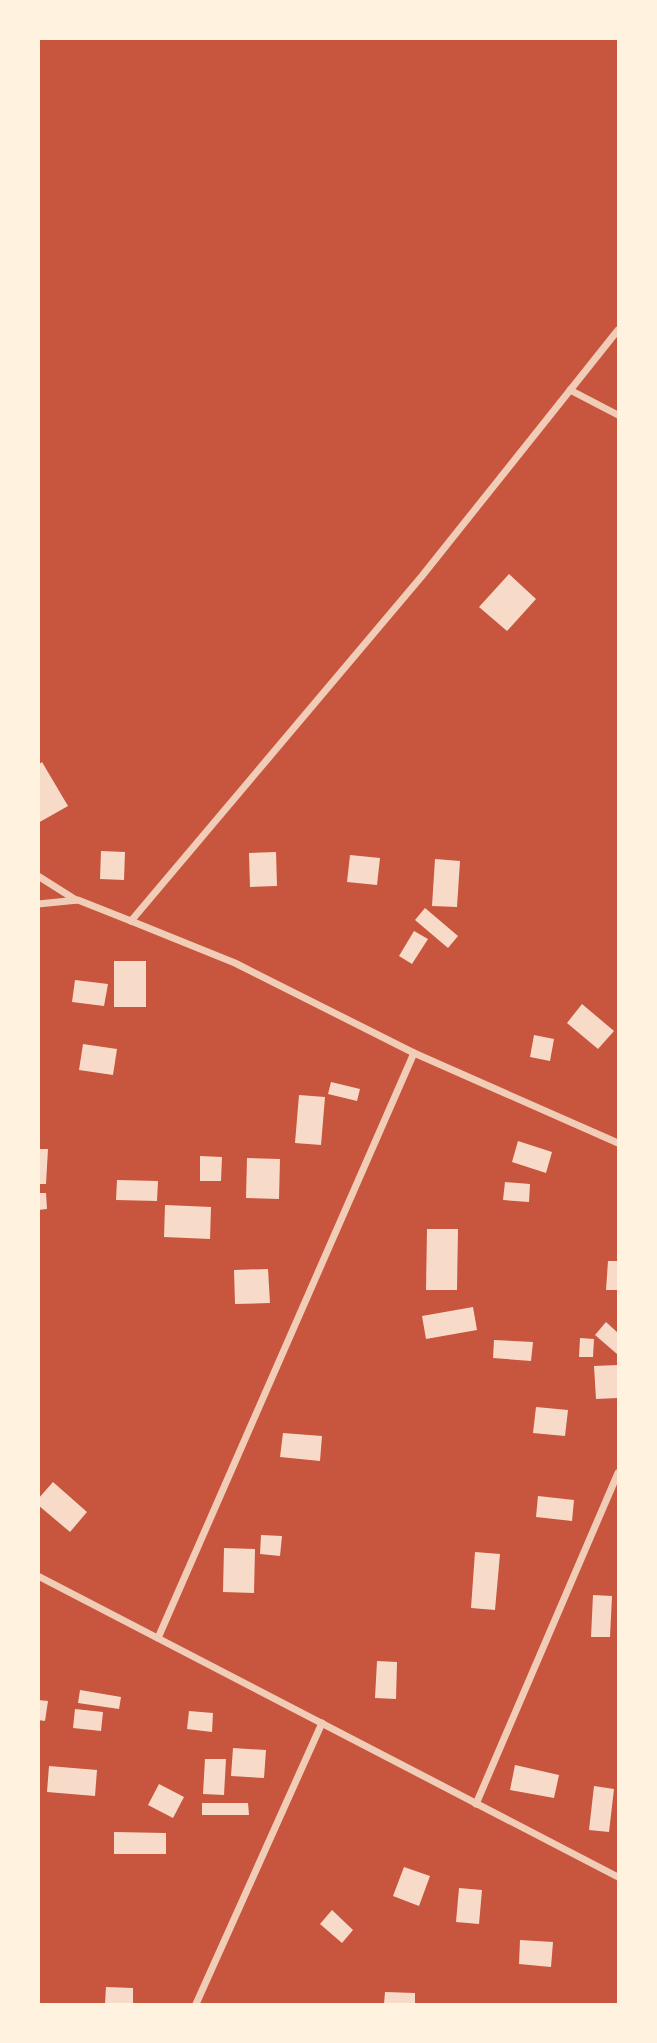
<svg xmlns="http://www.w3.org/2000/svg" width="657" height="2043" viewBox="0 0 657 2043" font-family="Manrope,sans-serif">
	<rect width="100%" height="100%" fill="#c8553d"/>
	<g fill="#f7dbc8">
		<polygon points="509,574 536,599 507,631 479,607"/>
		<polygon points="42,762 68,806 38,823 38,765"/>
		<polygon points="101,851 125,852 124,880 100,879"/>
		<polygon points="276,852 277,886 250,887 249,853"/>
		<polygon points="350,855 380,858 377,885 347,882"/>
		<polygon points="435,859 460,861 457,907 432,906"/>
		<polygon points="425,908 458,936 448,948 415,920"/>
		<polygon points="414,931 428,939 412,964 399,956"/>
		<rect x="114" y="961" width="32" height="46"/>
		<polygon points="75,980 108,984 104,1006 72,1002"/>
		<polygon points="582,1004 614,1031 598,1049 567,1023"/>
		<polygon points="534,1035 554,1039 550,1061 530,1057"/>
		<polygon points="83,1044 117,1049 113,1075 79,1070"/>
		<polygon points="331,1082 360,1089 357,1101 328,1094"/>
		<polygon points="299,1095 325,1097 321,1145 295,1143"/>
		<polygon points="518,1141 552,1152 546,1173 512,1162"/>
		<polygon points="38,1149 48,1149 46,1184 38,1184"/>
		<polygon points="200,1156 222,1157 221,1181 200,1181"/>
		<polygon points="247,1158 280,1159 279,1199 246,1198"/>
		<polygon points="117,1180 158,1181 157,1201 116,1200"/>
		<polygon points="505,1182 530,1184 529,1202 503,1200"/>
		<polygon points="38,1193 46,1193 47,1209 38,1210"/>
		<polygon points="165,1205 211,1207 210,1239 164,1237"/>
		<polygon points="427,1229 458,1229 457,1290 426,1290"/>
		<polygon points="608,1261 618,1261 618,1290 606,1290"/>
		<polygon points="268,1269 270,1303 235,1304 234,1270"/>
		<polygon points="473,1307 477,1330 426,1339 422,1316"/>
		<polygon points="606,1322 618,1333 617,1354 595,1335"/>
		<polygon points="580,1338 594,1339 593,1357 579,1357"/>
		<polygon points="494,1340 533,1342 531,1361 493,1358"/>
		<polygon points="618,1365 618,1398 596,1399 594,1366"/>
		<polygon points="536,1407 568,1410 565,1436 533,1433"/>
		<polygon points="283,1433 322,1436 320,1461 280,1457"/>
		<polygon points="53,1482 87,1512 70,1532 38,1505 38,1499"/>
		<polygon points="538,1496 574,1500 572,1521 536,1517"/>
		<polygon points="261,1535 282,1536 280,1556 260,1554"/>
		<polygon points="224,1548 255,1549 254,1593 223,1592"/>
		<polygon points="475,1552 500,1554 495,1610 471,1608"/>
		<polygon points="593,1595 612,1596 610,1637 591,1637"/>
		<polygon points="377,1661 397,1662 396,1699 375,1698"/>
		<polygon points="80,1690 121,1697 119,1709 78,1703"/>
		<polygon points="38,1700 48,1701 45,1721 38,1720"/>
		<polygon points="75,1709 103,1712 101,1731 73,1728"/>
		<polygon points="189,1711 213,1713 212,1732 187,1729"/>
		<polygon points="233,1748 266,1750 264,1778 231,1776"/>
		<polygon points="205,1759 226,1759 224,1795 203,1794"/>
		<polygon points="515,1765 559,1775 554,1798 510,1790"/>
		<polygon points="49,1766 97,1770 95,1796 47,1792"/>
		<polygon points="159,1784 184,1797 173,1818 148,1805"/>
		<polygon points="594,1786 614,1789 609,1832 589,1830"/>
		<polygon points="202,1803 248,1803 249,1815 202,1815"/>
		<polygon points="114,1832 166,1833 166,1854 114,1854"/>
		<polygon points="404,1867 430,1876 419,1906 393,1896"/>
		<polygon points="459,1888 482,1890 479,1924 456,1922"/>
		<polygon points="332,1910 353,1930 342,1943 320,1924"/>
		<polygon points="520,1940 553,1942 551,1967 519,1964"/>
		<polygon points="106,1987 133,1988 133,2004 105,2004"/>
		<polygon points="385,1992 415,1993 415,2004 384,2004"/>
	</g>
	<g fill="none" stroke-linecap="round" stroke-linejoin="round">
		<g stroke="#f1ccb7" stroke-width="7">
			<polyline points="570,390 618,415"/>
			<polyline points="38,876 76,900"/>
			<polyline points="38,904 78,900 131,921 235,963 414,1053"/>
			<polyline points="131,921 422,576 618,330"/>
			<polyline points="38,1576 618,1877"/>
			<polyline points="158,1638 414,1053 618,1143"/>
			<polyline points="476,1804 618,1473"/>
			<polyline points="196,2004 322,1723"/>
		</g>
	</g>
	<rect width="657" height="2043" fill="none" stroke="#fff3e0" stroke-width="80"/>
</svg>
